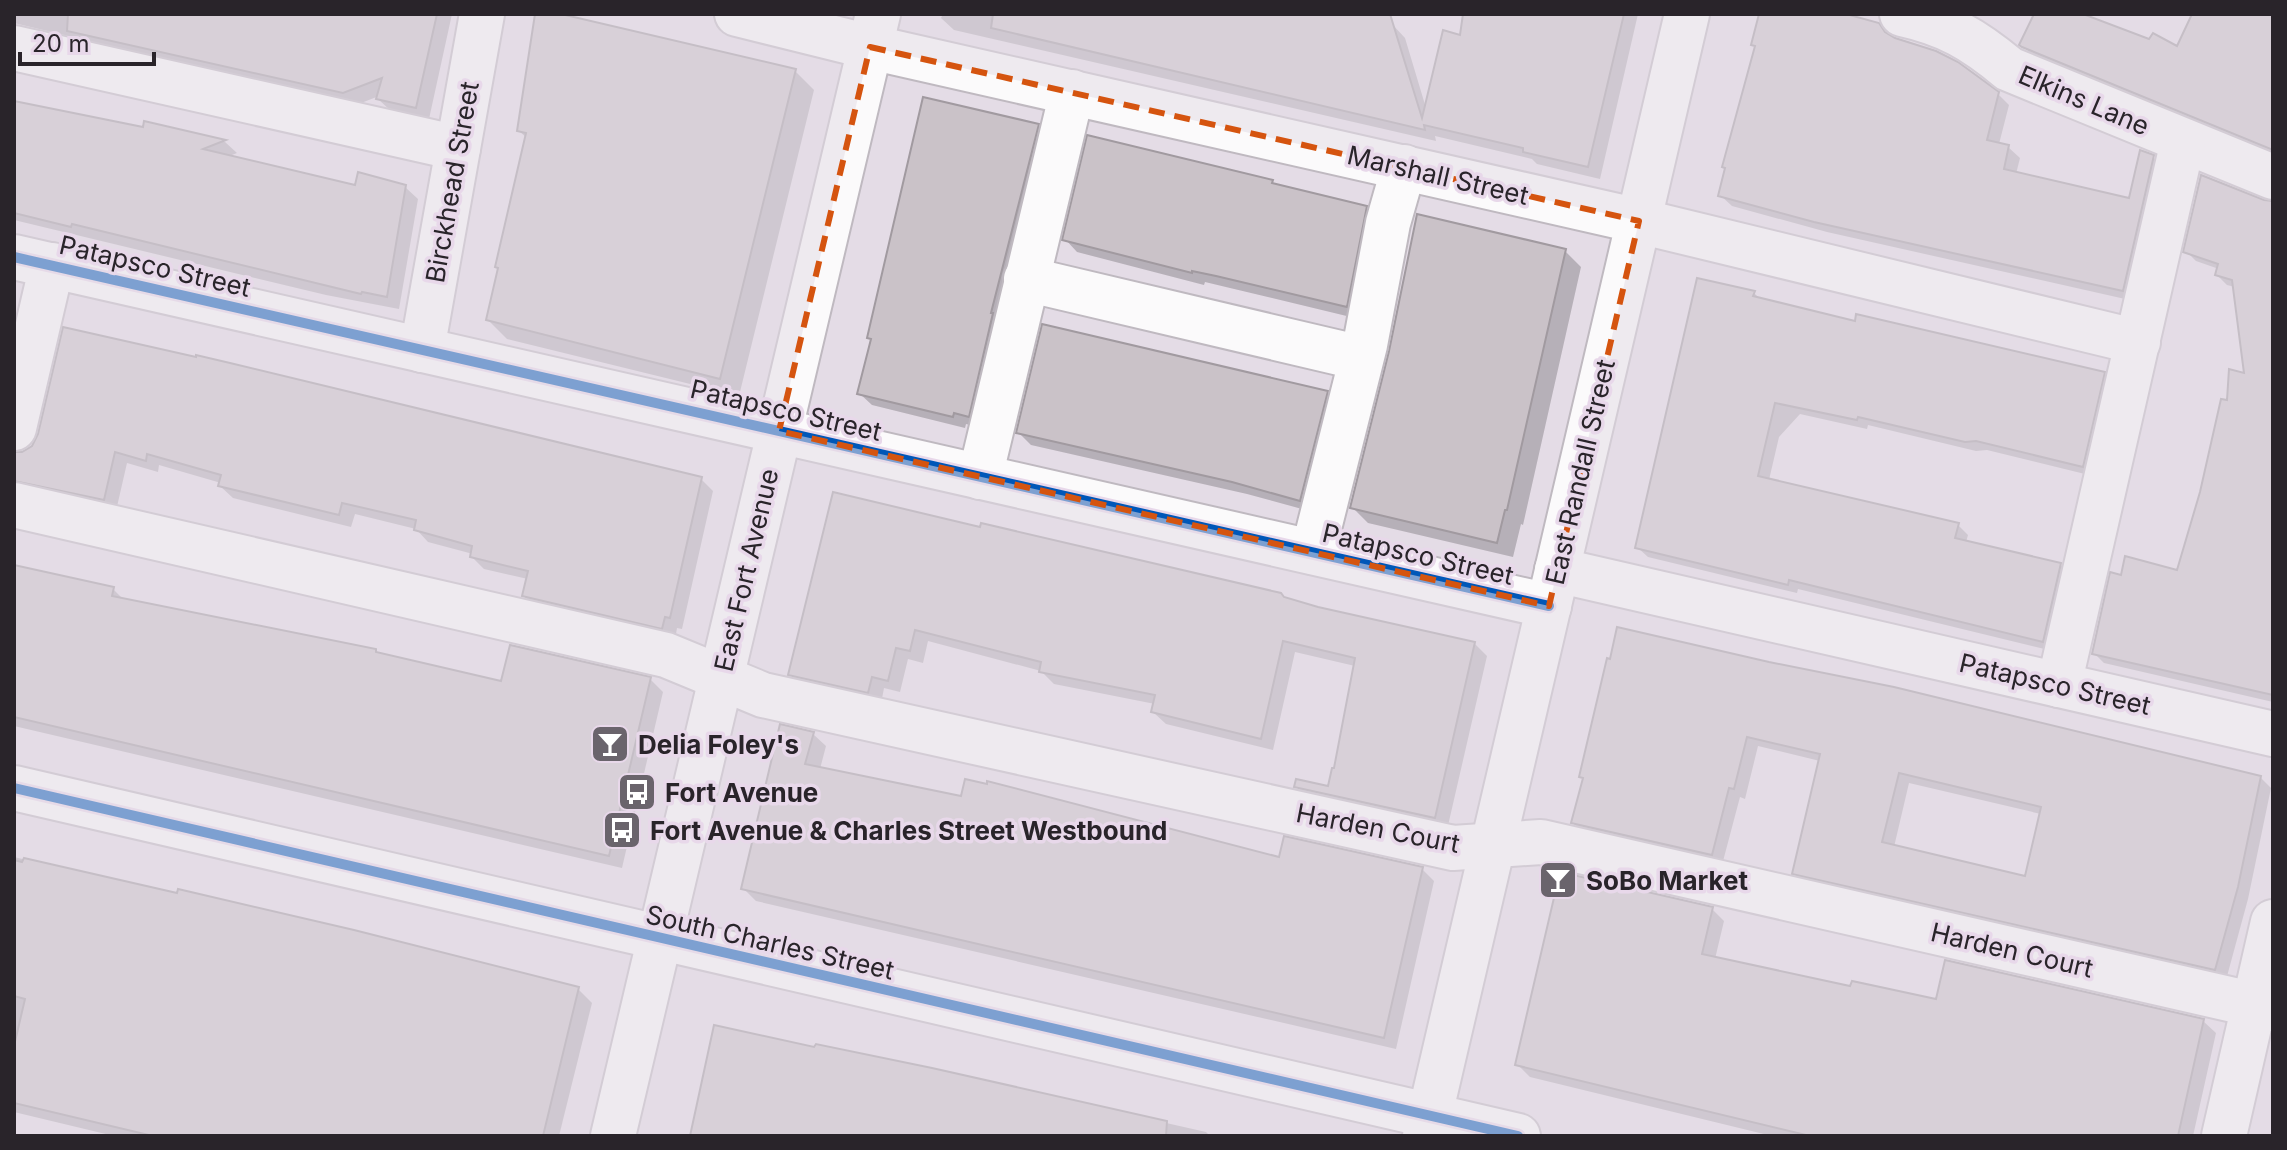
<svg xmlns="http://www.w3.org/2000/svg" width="2287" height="1150" viewBox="0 0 2287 1150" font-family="Inter,sans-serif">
	<rect width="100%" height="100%" fill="#e4dce6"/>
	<g fill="#0003" fill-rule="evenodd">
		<polygon points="14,14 452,14 429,119 391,111 378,99 379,96 356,105 14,23"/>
		<polygon points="537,14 552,14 795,71 814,90 739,396 507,339 488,320 527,138 519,131"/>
		<polygon points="943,14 1352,14 1392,24 1405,38 1426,108 1501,48 1509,14 1638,14 1600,179 1537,164 1532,159 1435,136 1436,141 954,30 941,18"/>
		<polygon points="1763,14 1841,14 1878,25 1891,38 1997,93 2009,105 1999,144 2008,147 2020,158 2016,174 2130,201 2153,157 2164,168 2134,301 1827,232 1732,206 1720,195"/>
		<polygon points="2036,14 2078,14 2178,49 2219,14 2273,14 2273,154 2031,54 2021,44"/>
		<polygon points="14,102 145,129 146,123 225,142 237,153 227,157 356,188 405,187 418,199 399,309 326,295 14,220"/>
		<polygon points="1038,126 1050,138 981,428 966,424 965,428 872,405 859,393"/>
		<polygon points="1272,181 1277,186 1366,208 1378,221 1359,319 1230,288 1205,282 1204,285 1077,252 1065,239"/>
		<polygon points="2263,202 2273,203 2273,702 2104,663 2094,653 2122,577 2179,573 2229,403 2246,375 2235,287 2227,285 2217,275 2219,269 2196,261 2186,251"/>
		<polygon points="1565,251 1581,267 1523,525 1521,524 1513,557 1368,523 1352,507"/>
		<polygon points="1754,293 1761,300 1856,323 2104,374 2114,384 2093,476 1987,450 1976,451 1868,425 1867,429 1800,414 1779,437 1769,480 1958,525 1968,535 1966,542 2060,564 2070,574 2053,651 1798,589 1797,593 1648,557 1637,547"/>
		<polygon points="1327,393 1339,405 1313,512 1247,494 1031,445 1018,432"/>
		<polygon points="40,435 701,479 713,491 682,629 677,628 675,640 536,608 524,596 528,579 484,569 472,557 473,554 428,542 416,529 355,514 351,527 233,498 220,486 221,483 159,465 158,472 127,463 116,511 35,493 23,480 30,449"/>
		<polygon points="834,494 1474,643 1487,656 1447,830 1309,799 1297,787 1330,788 1355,666 1295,652 1273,750 1166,724 1153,712 1155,704 1054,684 1041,671 928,641 923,663 908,659 900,692 884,688 881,704 803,687 790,674"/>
		<polygon points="14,567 113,589 124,600 376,651 379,654 503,683 650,679 663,692 622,868 14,726"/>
		<path d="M1769 664 2260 777 2271 788 2248 899 2226 980 1805 884 1794 873 1820 761 1758 746 1745 799 1740 797 1722 865 1584 833 1573 823 1584 779 1581 776ZM1909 783 2041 814 2026 879 1894 847Z"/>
		<polygon points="813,734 826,746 820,769 1280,859 1422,869 1434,881 1396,1049 756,901 743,888"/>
		<polygon points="14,857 578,989 592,1003 559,1136 114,1136 14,1112"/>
		<polygon points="1712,909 1724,921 1715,959 1852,988 1938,1002 2203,1021 2216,1033 2193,1136 1772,1136 1530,1077 1517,1064"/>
		<polygon points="981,1081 1206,1132 1210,1136 692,1136"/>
	</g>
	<g fill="#cac2c8" stroke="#a19aa0" stroke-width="2" fill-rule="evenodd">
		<polygon points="68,14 437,14 416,108 376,99 382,78 343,93 67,31"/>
		<polygon points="535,14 561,14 796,69 720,379 486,320 498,268 495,267 526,133 517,131"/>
		<polygon points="993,14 1390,14 1422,118 1443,30 1460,35 1463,14 1624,14 1588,167 1523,152 1523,148 1424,125 1425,130 991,28"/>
		<polygon points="1759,14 1846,14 1879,23 1885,32 1895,38 1936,51 1958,62 1999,92 1987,140 2009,145 2004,169 2129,198 2140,150 2154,155 2123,291 1814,222 1718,196 1725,168 1722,167 1755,46 1751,45"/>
		<polygon points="2034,14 2083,14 2149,39 2153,33 2177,46 2192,14 2273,14 2273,150 2022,47 2019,45"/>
		<polygon points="923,97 1039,124 991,313 993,313 969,417 954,413 953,417 857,394 871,339 867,338"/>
		<polygon points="14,101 143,127 144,121 226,140 203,149 355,185 358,172 406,185 387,297 362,292 361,294 72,224 71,227 14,213"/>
		<polygon points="1087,135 1273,180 1272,183 1367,206 1347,307 1216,276 1192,271 1192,273 1062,240"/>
		<polygon points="2201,175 2264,200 2273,201 2273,695 2092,654 2110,572 2121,575 2125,556 2177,570 2200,492 2221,399 2227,400 2229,369 2244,373 2232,280 2215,275 2218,264 2183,252"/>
		<polygon points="1417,214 1566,249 1507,510 1505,510 1497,543 1350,508 1389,351"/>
		<polygon points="1697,278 1755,291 1753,296 1855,321 1856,314 2105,372 2083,467 1976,441 1965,442 1858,417 1857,420 1775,403 1758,476 1959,523 1955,538 2061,563 2043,642 1789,580 1788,585 1635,548"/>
		<polygon points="1042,324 1328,391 1300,501 1232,482 1016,433"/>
		<polygon points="63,327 196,357 196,355 230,363 702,477 670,618 665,617 662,629 522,596 528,571 470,557 472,546 414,530 416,520 342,503 339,515 218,486 221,475 147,454 146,461 115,452 104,500 14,481 14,452 22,452 32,446 38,434"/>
		<polygon points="833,492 980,527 981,523 1281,593 1284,597 1318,607 1475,642 1435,818 1294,787 1296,779 1328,786 1332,768 1334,768 1355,658 1283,641 1261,739 1151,712 1155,695 1039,672 1041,662 915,630 910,651 896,648 888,681 872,677 868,693 788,675"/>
		<polygon points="14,565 114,587 112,596 376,649 376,652 501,681 510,645 651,677 609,856 14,717"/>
		<path d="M1617 627 1769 662 1894 687 2261 776 2238 887 2215 970 1792 874 1820 754 1747 737 1734 789 1729 788 1712 855 1571 823 1583 778 1579 777 1607 658 1610 659ZM1899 773 2041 807 2025 876 1882 842Z"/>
		<polygon points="780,724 814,732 805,764 961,796 965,779 987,784 987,781 1279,857 1284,836 1423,867 1384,1038 741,889"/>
		<polygon points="24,858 177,893 178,889 354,930 579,987 543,1136 153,1136 14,1103 14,1046 25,999 14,996 14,860 22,862"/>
		<polygon points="1560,872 1713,907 1702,954 1850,986 1852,981 1936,999 1945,960 2204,1019 2178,1136 1810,1136 1515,1065"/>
		<polygon points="714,1025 814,1047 816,1044 932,1068 1167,1121 1166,1136 690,1136"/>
	</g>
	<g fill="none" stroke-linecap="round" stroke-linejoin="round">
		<g stroke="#bfb9c0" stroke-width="48">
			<g id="minor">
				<polyline points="737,14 870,47 1639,221 2138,342"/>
				<path d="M1902 14C1947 24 1973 39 2009 69L2273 177"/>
				<polyline points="14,48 458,148"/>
				<polyline points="14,257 1549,606"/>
				<polyline points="1026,279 1361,358"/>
				<polyline points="422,350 482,14"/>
				<polyline points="14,428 52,265"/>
				<polyline points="980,477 1072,92"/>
				<polyline points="14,505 666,655 763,695 1453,848 1541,842 2273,1009"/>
				<polyline points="1313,552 1365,345 1388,223 1404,167"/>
				<polyline points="1557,570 2273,734"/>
				<polyline points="2059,685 2183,141"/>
				<polyline points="14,788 1518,1136"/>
				<polyline points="613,1136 878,14"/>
				<polyline points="1425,1136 1687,14"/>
				<polyline points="2224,1136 2273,922"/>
			</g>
		</g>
		<use href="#minor" stroke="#fbfafb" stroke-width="44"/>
		<g stroke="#e8d8ea" stroke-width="15">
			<g id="cycleway">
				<polyline points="14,257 1549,606"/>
				<polyline points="14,788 1518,1136"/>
			</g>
		</g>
		<use href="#cycleway" stroke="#0057b8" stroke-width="10"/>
	</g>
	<path d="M0 0H2287V1150H0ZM870 47 1639 221 1549 606 779 431Z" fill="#e4dce6" fill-opacity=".55" fill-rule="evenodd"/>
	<path fill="none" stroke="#d5540f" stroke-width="6" stroke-dasharray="16 10" stroke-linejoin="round" d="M870 47 1639 221 1549 606 779 431Z"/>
	<defs>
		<g id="bar-square" transform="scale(2)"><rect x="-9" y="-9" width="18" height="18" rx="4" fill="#6a646c" stroke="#e8d8ea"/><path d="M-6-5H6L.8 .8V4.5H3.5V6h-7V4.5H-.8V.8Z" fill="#fff"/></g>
		<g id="bus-square" transform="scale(2)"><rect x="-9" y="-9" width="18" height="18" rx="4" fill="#6a646c" stroke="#e8d8ea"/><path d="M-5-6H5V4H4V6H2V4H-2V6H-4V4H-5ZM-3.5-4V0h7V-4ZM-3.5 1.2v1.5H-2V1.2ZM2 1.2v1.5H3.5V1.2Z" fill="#fff"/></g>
	</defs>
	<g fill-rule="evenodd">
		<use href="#bar-square" x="610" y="744"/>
		<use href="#bus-square" x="637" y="792"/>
		<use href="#bus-square" x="622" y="830"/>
		<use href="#bar-square" x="1558" y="880"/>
	</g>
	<g text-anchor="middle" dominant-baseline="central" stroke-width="7" stroke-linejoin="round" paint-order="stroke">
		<g font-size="26" fill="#29242a" stroke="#e8d8ea">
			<text transform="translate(2084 100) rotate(23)">Elkins Lane</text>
			<text transform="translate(1438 175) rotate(13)">Marshall Street</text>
			<text transform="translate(452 182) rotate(-80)">Birckhead Street</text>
			<text transform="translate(155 266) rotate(13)">Patapsco Street</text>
			<text transform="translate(786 410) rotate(13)">Patapsco Street</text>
			<text transform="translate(1580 472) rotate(-77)">East Randall Street</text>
			<text transform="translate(1418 554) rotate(13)">Patapsco Street</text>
			<text transform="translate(746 570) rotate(-77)">East Fort Avenue</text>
			<text transform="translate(2055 684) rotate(13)">Patapsco Street</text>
			<text transform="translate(1378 828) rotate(11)">Harden Court</text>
			<text transform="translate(770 942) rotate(13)">South Charles Street</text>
			<text transform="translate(2012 950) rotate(13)">Harden Court</text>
		</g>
		<g font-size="26" font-weight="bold" fill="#29242a" stroke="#e8d8ea" text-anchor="start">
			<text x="638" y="744">Delia Foley's</text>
			<text x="665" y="792">Fort Avenue</text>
			<text x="650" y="830">Fort Avenue &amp; Charles Street Westbound</text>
			<text x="1586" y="880">SoBo Market</text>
		</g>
	</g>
	<rect width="2287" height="1150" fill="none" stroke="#29242a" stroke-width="32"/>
	<path d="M20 52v12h134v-12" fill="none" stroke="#29242a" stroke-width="4"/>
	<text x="32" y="52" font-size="24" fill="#29242a" stroke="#e8d8ea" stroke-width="6" paint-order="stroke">20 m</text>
</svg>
